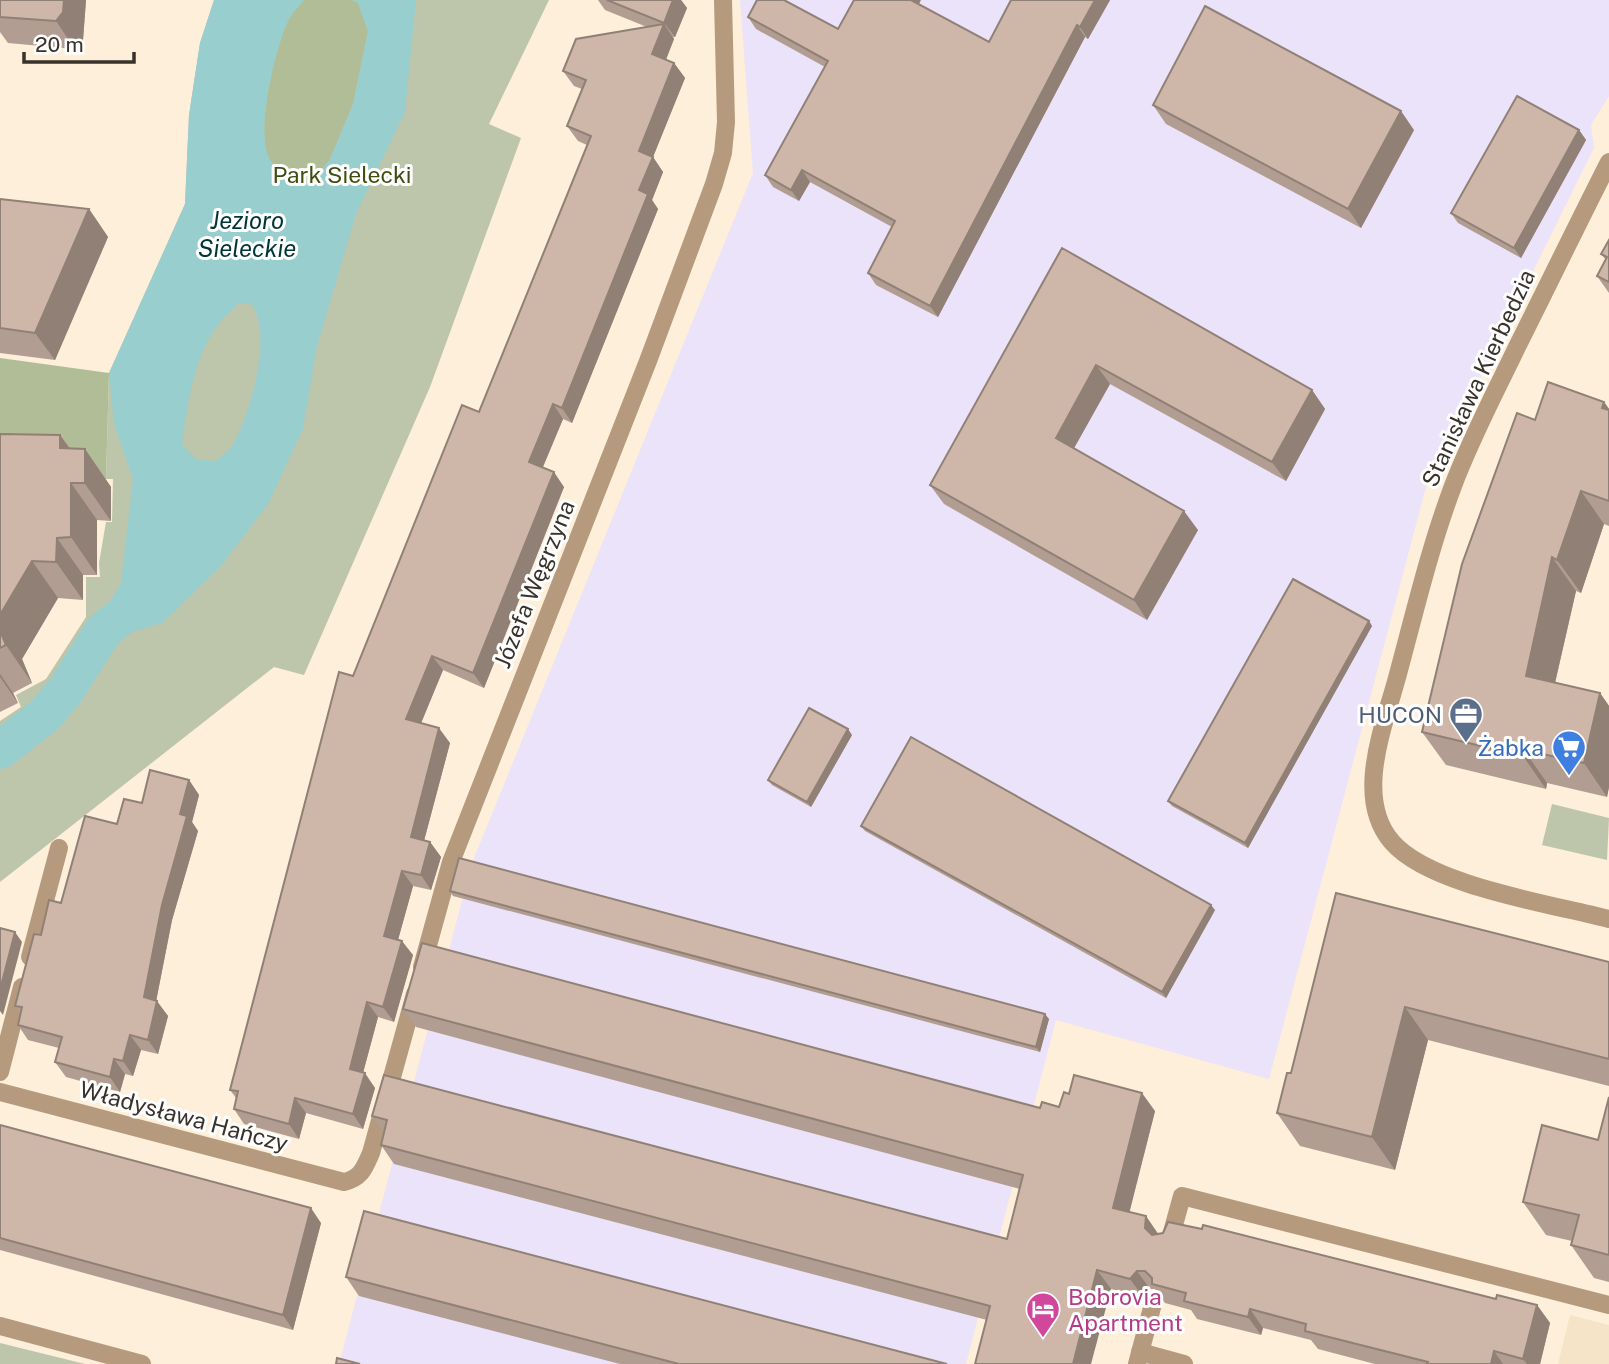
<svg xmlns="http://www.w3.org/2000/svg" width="1609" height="1364" viewBox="0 0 1609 1364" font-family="'Public Sans',sans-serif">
	<rect width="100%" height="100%" fill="#fdefd9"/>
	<polygon fill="#f6e4c8" points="1570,1315 1609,1325 1609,1364 1558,1364"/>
	<polygon fill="#ebe3f9" points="740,0 1609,0 1609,96 1591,125 1594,148 1426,487 1269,1079 1056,1020 966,1364 339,1364 472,863 753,173"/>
	<g fill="#bdc5ab">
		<polygon points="214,0 549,0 489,124 521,138 430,387 304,675 274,667 0,882 0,721 21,707 16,695 46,679 86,617 86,577 100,577 99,563 106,522 112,522 113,479 106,479 109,373 185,204 189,115 200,43"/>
		<polygon points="1552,804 1609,818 1607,860 1542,845"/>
		<polygon points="0,1343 85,1364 0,1364"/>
	</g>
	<g fill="#b1bd96">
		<path d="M304 0H352L358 3 368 31 353 104 330 159 320 173 303 185C292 179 275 170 269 158 255 131 276 43 290 17 294 11 300 5 304 0Z"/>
		<polygon points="0,358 109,373 106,479 0,465"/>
	</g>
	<path fill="#99cece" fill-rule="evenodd" d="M214 0H304C300 5 294 11 290 17 276 43 255 131 269 158 275 170 292 179 303 185L320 173 330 159 353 104 368 31 358 3 352 0H416L405 112 356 214 317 346 303 429 268 504 221 566 162 623 111 638 97 624 121 583 133 479 114 424 109 373 185 204 189 115 200 43ZM238 304H251C274 333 250 416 232 446 228 452 221 457 215 461L196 459 182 444C190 391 195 340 238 304Z"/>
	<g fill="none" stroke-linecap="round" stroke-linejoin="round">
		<polyline stroke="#99cece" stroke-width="38" points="0,750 45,715 66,690 104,630 144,599"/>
		<g stroke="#b69a7d" stroke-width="18">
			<path d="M1609 162C1578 223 1548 285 1517 347 1495 393 1471 438 1453 486 1430 547 1415 611 1398 674 1385 724 1353 797 1392 842 1430 886 1552 904 1609 919"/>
			<polyline points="30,957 59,848"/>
			<polyline points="422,967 451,862 648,361 714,184 723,153 726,122 723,0"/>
			<polyline points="0,1072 22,987"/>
			<path d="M0 1092 344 1182C361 1178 364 1169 371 1153L415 994"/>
			<polyline points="1169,1243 1182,1196 1609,1305"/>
			<polyline points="0,1326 142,1364"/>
			<polyline points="1140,1352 1184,1364"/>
			<polyline points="1137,1364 1154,1300"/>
		</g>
	</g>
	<g fill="#b19d91">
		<polygon points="0,0 86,0 83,40 75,49 8,43 0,32"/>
		<polygon points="598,0 681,0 687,8 675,37 673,37 674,39 666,60 674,63 685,78 653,157 663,172 652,200 658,209 572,423 563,419 543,467 564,487 484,688 443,670 421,723 450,743 424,841 430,842 441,857 431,890 413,886 398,939 413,955 394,1022 378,1017 363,1073 375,1088 363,1129 306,1113 299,1139 244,1124 234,1109 236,1098 230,1090 353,676 479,412 587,145 578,141 567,126 582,89 574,86 563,71 647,27 605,10"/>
		<polygon points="1011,0 1110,0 1088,39 1085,37 938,317 876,285 868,273 892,227 810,182 799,201 773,187 765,175 825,67 756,29 748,17 838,29 919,4 989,42"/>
		<polygon points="1153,105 1414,130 1361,228 1166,124"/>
		<polygon points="1579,130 1586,140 1521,258 1458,223 1451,213"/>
		<polygon points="0,199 89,209 108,237 55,360 0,353"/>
		<polygon points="1609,240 1609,293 1597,276 1606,260 1601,254"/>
		<polygon points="1062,248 1312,390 1325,409 1286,481 1110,384 1074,448 1198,530 1147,620 944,504 930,485"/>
		<polygon points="1604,402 1609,409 1609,526 1604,524 1581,593 1576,591 1555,683 1600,693 1609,706 1609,787 1607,797 1547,783 1546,789 1446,765 1422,732 1535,420"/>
		<polygon points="0,434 60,435 70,448 85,449 111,487 111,521 97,520 97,575 83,575 83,600 58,598 22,659 32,683 13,693 18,703 0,712"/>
		<polygon points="1369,621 1372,626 1248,848 1172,806 1168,801"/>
		<polygon points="852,735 811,807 772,785 768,780"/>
		<polygon points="189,780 199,795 192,822 198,831 172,920 156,1001 168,1016 158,1054 141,1050 133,1076 125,1074 120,1092 66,1077 55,1062 59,1048 28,1040 18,1025 21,1014 15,1006 41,935 61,903 117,824 142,803"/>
		<polygon points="861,826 1215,910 1166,998 865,831"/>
		<polygon points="450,891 1049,1019 1040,1052 453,896"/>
		<polygon points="1336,893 1609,962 1609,1086 1428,1040 1395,1170 1300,1146 1277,1113 1291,1073"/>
		<polygon points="403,1009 1040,1108 1059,1107 1155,1111 1129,1212 1159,1234 1496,1299 1537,1305 1550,1323 1540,1364 1375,1364 1318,1349 1311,1340 1263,1328 1261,1335 1197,1319 1191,1310 1165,1303 1155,1289 1150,1289 1143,1297 1111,1289 987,1320 394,1164 381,1145 384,1133 372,1116 1007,1239 1020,1189 416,1027"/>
		<polygon points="1609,1097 1609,1282 1594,1278 1571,1245 1572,1241 1546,1235 1523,1202 1598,1140"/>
		<polygon points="0,1125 321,1223 293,1330 0,1250"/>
		<polygon points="346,1277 947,1364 620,1364 359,1296"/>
	</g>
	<g fill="#908076">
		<polygon points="64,0 86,0 83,40 75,49 56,21"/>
		<polygon points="672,0 681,0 687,8 675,37 664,23"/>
		<polygon points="909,0 921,0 916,10"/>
		<polygon points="1095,0 1110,0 1088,39 1080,27"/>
		<polygon points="664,24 674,39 662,69 652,54"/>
		<polygon points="1077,25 1085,37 938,317 930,306"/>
		<polygon points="674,63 685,78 653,157 663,172 652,200 658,209 572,423 562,408 639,151"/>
		<polygon points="1401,111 1414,130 1361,228 1348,209"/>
		<polygon points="1579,130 1586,140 1521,258 1514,248"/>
		<polygon points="802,170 810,182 799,201 791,190"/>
		<polygon points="89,209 108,237 55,360 35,333"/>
		<polygon points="1096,365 1110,384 1069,457 1056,438"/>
		<polygon points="1312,390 1325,409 1286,481 1272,462"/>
		<polygon points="1604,402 1609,409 1609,418 1602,408"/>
		<polygon points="553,404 563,419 539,476 529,462"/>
		<polygon points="60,435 85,470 85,449 111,487 111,521 60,448"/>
		<polygon points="554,472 564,487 484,688 473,673"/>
		<polygon points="71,483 97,520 97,575 71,537"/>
		<polygon points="1581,491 1604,524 1581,593 1557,560"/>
		<polygon points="1184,511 1198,530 1147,620 1134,600"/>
		<polygon points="57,538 83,575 83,600 56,562"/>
		<polygon points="1552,557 1576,591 1549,709 1526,676"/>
		<polygon points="32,561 58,598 22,659 32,683 6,645 0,631 0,615"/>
		<polygon points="1369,621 1372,626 1248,848 1245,843"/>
		<polygon points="432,656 443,670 417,733 406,719"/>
		<polygon points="0,674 13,693 18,703 0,677"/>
		<polygon points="1600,693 1609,706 1609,787 1607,797 1584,763"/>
		<polygon points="439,728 450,743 421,852 411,837"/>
		<polygon points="848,729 852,735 811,807 807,802"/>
		<polygon points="1524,750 1547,783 1546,789 1523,756"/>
		<polygon points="189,780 199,795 192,822 198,831 172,920 154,1012 144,997 180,814"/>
		<polygon points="430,842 441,857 431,890 421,875"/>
		<polygon points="402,871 413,886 395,951 384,936"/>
		<polygon points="1211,905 1215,910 1166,998 1162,992"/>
		<polygon points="15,932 22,942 3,1015 0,1011 0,990"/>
		<polygon points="402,941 413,955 394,1022 383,1007"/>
		<polygon points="157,1001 168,1016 158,1054 148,1040"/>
		<polygon points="367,1002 378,1017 360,1084 350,1069"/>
		<polygon points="1405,1007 1428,1040 1395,1170 1372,1137"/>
		<polygon points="1045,1014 1049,1019 1040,1052 1036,1047"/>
		<polygon points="130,1035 141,1050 133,1076 123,1061"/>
		<polygon points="114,1059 125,1074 120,1092 110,1077"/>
		<polygon points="365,1073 375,1088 363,1129 353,1114"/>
		<polygon points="1142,1093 1155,1111 1126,1226 1113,1208"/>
		<polygon points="295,1098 306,1113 299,1139 289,1124"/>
		<polygon points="311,1208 321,1223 293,1330 283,1315"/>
		<polygon points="1146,1216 1159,1235 1158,1246 1145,1228"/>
		<polygon points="1097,1270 1111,1289 1091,1364 1073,1364"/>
		<polygon points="1137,1271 1150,1289 1143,1297 1130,1279"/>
		<polygon points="1537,1305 1550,1323 1540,1364 1527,1364 1523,1359"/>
		<polygon points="1250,1309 1263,1328 1261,1335 1248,1317"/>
		<polygon points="1494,1351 1503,1364 1491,1364"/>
	</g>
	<g fill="#ceb7a9" stroke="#908076" stroke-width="2">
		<polygon points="0,0 64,0 63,12 56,21 0,17"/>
		<polygon points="607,0 673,0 664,23"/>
		<polygon points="757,0 784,0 838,29 854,0 911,0 989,42 1011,0 1095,0 1080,27 1077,25 930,306 868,273 895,221 802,170 791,190 765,175 828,61 748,17"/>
		<polygon points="1205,6 1401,111 1348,209 1153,105"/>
		<polygon points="664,24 652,54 674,63 639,151 653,157 639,190 648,194 562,408 553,404 529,462 554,472 473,673 432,656 406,719 439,728 411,837 430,842 421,875 402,871 384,936 402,941 383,1007 367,1002 350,1069 365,1073 353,1114 295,1098 289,1124 234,1109 238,1091 230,1090 339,672 353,676 462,405 479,412 591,136 567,126 586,80 563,71 576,39"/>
		<polygon points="1517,96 1579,130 1514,248 1451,213"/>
		<polygon points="0,199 89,209 35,333 0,328"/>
		<polygon points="1609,240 1609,282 1597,276 1607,257 1601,254"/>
		<polygon points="1062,248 1312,390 1272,462 1096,365 1056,438 1184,511 1134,600 930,485"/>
		<polygon points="1548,382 1604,402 1602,408 1609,410 1609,501 1581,491 1557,560 1552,557 1526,676 1600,693 1584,763 1524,750 1523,756 1422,732 1462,564 1517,413 1535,420"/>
		<polygon points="0,434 60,435 60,448 85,449 85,483 71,483 71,537 57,538 56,562 32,561 0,615"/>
		<polygon points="1293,579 1369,621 1245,843 1168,801"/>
		<polygon points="0,631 6,645 0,648"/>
		<polygon points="809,708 848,729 807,802 768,780"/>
		<polygon points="911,737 1211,905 1162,992 861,826"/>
		<polygon points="150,770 189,780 180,814 187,816 162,905 144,997 157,1001 148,1040 130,1035 123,1061 114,1059 110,1077 55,1062 62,1037 18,1025 22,1007 15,1006 34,934 41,935 49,900 61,903 85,816 117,824 124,799 142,803"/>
		<polygon points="459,858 1045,1014 1036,1047 450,891"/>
		<polygon points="1336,893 1609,962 1609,1059 1405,1007 1372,1137 1277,1113 1287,1073 1291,1073"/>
		<polygon points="0,928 15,932 0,990"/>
		<polygon points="422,943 1040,1108 1042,1102 1059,1107 1064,1092 1069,1094 1074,1075 1142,1093 1113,1208 1146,1216 1145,1228 1152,1235 1163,1233 1168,1222 1202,1229 1203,1225 1496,1299 1497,1295 1537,1305 1523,1359 1494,1351 1491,1364 1427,1364 1428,1362 1305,1331 1306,1324 1250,1309 1248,1317 1184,1301 1186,1293 1152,1284 1152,1278 1145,1271 1137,1271 1130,1279 1097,1270 1073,1364 975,1364 990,1306 381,1145 387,1120 372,1116 384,1075 1007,1239 1023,1175 403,1009"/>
		<polygon points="1609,1097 1609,1255 1571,1245 1579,1215 1523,1202 1542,1125 1598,1140"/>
		<polygon points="0,1125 311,1208 283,1315 0,1238"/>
		<polygon points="364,1211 947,1364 679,1364 346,1277"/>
		<polygon points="337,1358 360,1364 336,1364"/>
	</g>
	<defs>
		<g id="office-pin" transform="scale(1.75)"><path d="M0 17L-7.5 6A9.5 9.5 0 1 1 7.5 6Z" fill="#5c6f8a" stroke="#fefefe"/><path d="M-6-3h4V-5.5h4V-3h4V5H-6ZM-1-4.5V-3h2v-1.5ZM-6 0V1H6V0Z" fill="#fff"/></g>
		<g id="supermarket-pin" transform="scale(1.75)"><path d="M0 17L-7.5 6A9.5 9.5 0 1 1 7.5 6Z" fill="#3f7fe0" stroke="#fefefe"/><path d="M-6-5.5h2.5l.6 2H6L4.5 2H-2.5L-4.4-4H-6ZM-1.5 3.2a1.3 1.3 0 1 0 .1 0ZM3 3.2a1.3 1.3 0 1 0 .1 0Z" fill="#fff"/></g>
		<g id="hotel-pin" transform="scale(1.75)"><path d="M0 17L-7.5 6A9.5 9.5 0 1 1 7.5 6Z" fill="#d1479c" stroke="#fefefe"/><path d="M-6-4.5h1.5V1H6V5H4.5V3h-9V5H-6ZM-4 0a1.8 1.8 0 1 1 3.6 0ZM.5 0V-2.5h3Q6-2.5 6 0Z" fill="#fff"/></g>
	</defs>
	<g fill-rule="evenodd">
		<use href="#office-pin" x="1466" y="714"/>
		<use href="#supermarket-pin" x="1569" y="747"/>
		<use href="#hotel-pin" x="1043" y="1309"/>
	</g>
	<g text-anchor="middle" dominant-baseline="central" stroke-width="6" stroke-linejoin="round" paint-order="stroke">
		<g font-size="23" fill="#3f4d0f" stroke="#fefefe">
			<text x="342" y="174">Park Sielecki</text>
		</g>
		<g font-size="23" fill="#38322a" stroke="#fefefe">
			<text transform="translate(1478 378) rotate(-65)">Stanisława Kierbedzia</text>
			<text transform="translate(534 584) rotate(-68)">Józefa Węgrzyna</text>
			<text transform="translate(184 1116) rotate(15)">Władysława Hańczy</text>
		</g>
		<g font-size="23" fill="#4e5e75" stroke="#fefefe" text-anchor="end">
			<text x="1442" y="714">HUCON</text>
		</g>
		<g font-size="23" fill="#366cbe" stroke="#fefefe" text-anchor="end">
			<text x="1544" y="747">Żabka</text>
		</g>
		<g font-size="23" fill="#b23c85" stroke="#fefefe" text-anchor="start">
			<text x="1068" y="1296">Bobrovia<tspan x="1068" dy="26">Apartment</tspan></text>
		</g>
		<g font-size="24" font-style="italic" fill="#003536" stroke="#fefefe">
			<text x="247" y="220">Jezioro<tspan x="247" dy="28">Sieleckie</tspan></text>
		</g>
	</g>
	<path d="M24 52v10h110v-10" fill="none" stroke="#38322a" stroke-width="3.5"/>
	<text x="35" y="52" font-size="21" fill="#38322a" stroke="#fefefe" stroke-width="5" paint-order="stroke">20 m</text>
</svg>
